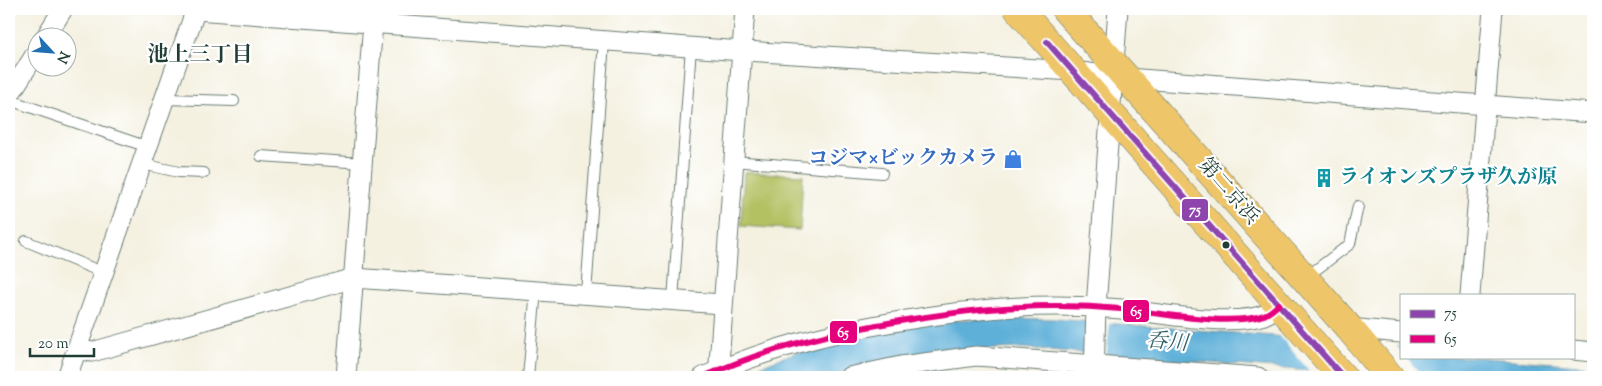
<svg xmlns="http://www.w3.org/2000/svg" width="1602" height="386" viewBox="0 0 1602 386" font-family="'Sorts Mill Goudy','Noto Serif JP',serif">
	<rect width="100%" height="100%" fill="#fff"/>
	<filter id="ink" filterUnits="userSpaceOnUse"><feTurbulence type="fractalNoise" baseFrequency=".02" numOctaves="2"/><feDisplacementMap in="SourceGraphic" scale="10" xChannelSelector="R" yChannelSelector="G"/><feConvolveMatrix kernelMatrix="1 2 1 2 8 2 1 2 1" color-interpolation-filters="sRGB"/></filter>
	<filter id="wash" filterUnits="userSpaceOnUse"><feTurbulence type="fractalNoise" baseFrequency=".0096" numOctaves="4" result="noise"/><feDisplacementMap in="SourceGraphic" scale="20" xChannelSelector="R" yChannelSelector="G"/><feGaussianBlur stdDeviation="1.12" result="paint"/><feColorMatrix in="noise" values="0 0 0 0 0 0 0 0 0 0 0 0 0 0 0 0 0 1.4 0 .05"/><feComposite in="paint" operator="in"/></filter>
	<g filter="url(#wash)">
		<rect width="100%" height="100%" fill="#f4f1e1"/>
		<polygon fill="#b4c163" stroke="#6a7f4c" points="744,172 803,175 800,230 741,226"/>
		<path fill="#5eb0d9" stroke="#3e7686" d="M1003 318 1055 319 1401 346V357H1473L1593 366V377H1387L1023 348 962 350 857 368 826 377H732C778 359 824 340 873 330 915 321 960 320 1003 318Z"/>
		<g fill="#f4f1e1">
			<polygon points="1089,320 1110,322 1106,359 1086,358"/>
			<polygon points="1278,334 1394,343 1401,351 1401,357 1406,357 1423,377 1357,377 1311,373"/>
		</g>
	</g>
	<g filter="url(#ink)">
		<g fill="none" stroke-linecap="round" stroke-linejoin="round">
			<g stroke="#6a7c71" stroke-width="12">
				<g id="lane">
					<polyline points="9,98 18,103 148,147"/>
					<polyline points="165,99 234,101"/>
					<polyline points="261,156 363,163"/>
					<polyline points="733,161 882,173"/>
					<polyline points="142,164 179,172 204,173"/>
					<polyline points="26,241 104,273"/>
					<polyline points="1305,278 1350,244 1358,206"/>
					<polyline points="586,294 604,41"/>
					<polyline points="673,300 691,47"/>
					<polyline points="528,377 536,290"/>
				</g>
			</g>
			<g stroke="#6a7c71" stroke-width="21">
				<g id="street">
					<polyline points="196,10 728,50 1073,71 1127,78 1593,113"/>
					<polyline points="45,38 63,9"/>
					<polyline points="9,96 38,50"/>
					<polyline points="1470,295 1493,9"/>
					<polyline points="1349,328 1401,333"/>
					<polyline points="77,349 92,352 354,278 722,304"/>
					<polyline points="1573,350 1593,352"/>
					<polyline points="1094,376 1096,307 1118,9"/>
					<polyline points="67,377 196,9"/>
					<polyline points="346,377 374,9"/>
					<path d="M703 377C771 347 833 332 906 320 980 308 1046 302 1121 309 1158 313 1230 327 1264 315 1269 313 1275 308 1279 304"/>
					<polyline points="718,377 745,9"/>
					<polyline points="849,377 901,366 976,356 1258,377"/>
				</g>
			</g>
			<g stroke="#6a7c71" stroke-width="29">
				<g id="highway">
					<polyline points="1018,9 1343,377"/>
					<polyline points="1065,9 1349,328 1390,377"/>
				</g>
			</g>
			<use href="#lane" stroke="#fff" stroke-width="10"/>
			<use href="#street" stroke="#fff" stroke-width="19"/>
			<use href="#highway" stroke="#eec569" stroke-width="28"/>
			<g stroke="#fff" stroke-width="10">
				<polyline id="bus-1" points="1047,42 1343,377"/>
			</g>
			<g stroke="#fff" stroke-width="10">
				<path id="bus-2" d="M703 377C771 347 833 332 906 320 980 308 1046 302 1121 309 1158 313 1230 327 1264 315 1269 313 1275 308 1279 304"/>
			</g>
			<use href="#bus-1" stroke="#8e44ad" stroke-width="6"/>
			<use href="#bus-2" stroke="#e5007d" stroke-width="6"/>
		</g>
	</g>
	<defs>
		<g id="shop-bare" transform="scale(1.5)"><path d="M-5-2.5h2.3a2.7 3.5 0 0 1 5.4 0H5L5.5 6h-11ZM-1.5-2.5h3a1.5 2.3 0 0 0-3 0Z" fill="#3f7fe0" stroke="#fff" stroke-width="2.5" paint-order="stroke"/></g>
		<g id="building-bare" transform="scale(1.5)"><path d="M-4-6H4V6H1V3H-1V6H-4ZM-2.5-4.3h1.7v1.8h-1.7ZM.8-4.3h1.7v1.8H.8ZM-2.5-1h1.7V.8h-1.7ZM.8-1h1.7V.8H.8Z" fill="#0f9aa8" stroke="#fff" stroke-width="2.5" paint-order="stroke"/></g>
	</defs>
	<g fill-rule="evenodd">
		<use href="#shop-bare" x="1013" y="159"/>
		<use href="#building-bare" x="1324" y="178"/>
	</g>
	<circle fill="#1f3d34" stroke="#fff" stroke-width="2" cx="1226" cy="245" r="4.5"/>
	<g text-anchor="middle" dominant-baseline="central" stroke-width="4.5" stroke-linejoin="round" paint-order="stroke">
		<g font-size="20" font-weight="bold" fill="#366cbe" stroke="#fff" text-anchor="end">
			<text x="998" y="159">コジマ×ビックカメラ</text>
		</g>
		<g font-size="20" font-weight="bold" fill="#0d838f" stroke="#fff" text-anchor="start">
			<text x="1339" y="178">ライオンズプラザ久が原</text>
		</g>
		<g font-size="20" fill="#1f3d34" stroke="#fff">
			<text transform="translate(1228 192) rotate(49)">第二京浜</text>
		</g>
		<g font-size="21" font-weight="bold" fill="#1f3d34" stroke="#fff">
			<text x="200" y="56">池上三丁目</text>
		</g>
		<g font-size="21" font-style="italic" fill="#326066" stroke="#fff">
			<text transform="translate(1167 343) rotate(5)">呑川</text>
		</g>
	</g>
	<g stroke="#fff" stroke-width="2">
		<rect x="1181" y="198" width="28" height="24" rx="5" fill="#8e44ad"/>
		<rect x="1122" y="299" width="28" height="24" rx="5" fill="#e5007d"/>
		<rect x="829" y="320" width="29" height="24" rx="5" fill="#e5007d"/>
	</g>
	<g font-size="14" text-anchor="middle" font-weight="bold" fill="#fff">
		<text x="1195" y="214">75</text>
		<text x="1136" y="316">65</text>
		<text x="843" y="337">65</text>
	</g>
	<rect width="1602" height="386" fill="none" stroke="#fff" stroke-width="30"/>
	<rect x="1400" y="294" width="175" height="65" fill="#ffffff" stroke="#a5b1ae"/>
	<rect x="1410" y="310" width="25" height="8" fill="#8e44ad" stroke="#a5b1ae"/>
	<text x="1444" y="318" font-size="15" fill="#1f3d34">75</text>
	<rect x="1410" y="335" width="25" height="8" fill="#e5007d" stroke="#a5b1ae"/>
	<text x="1444" y="344" font-size="15" fill="#1f3d34">65</text>
	<g transform="translate(52 52) rotate(116)"><circle r="24" fill="#ffffff" stroke="#a5b1ae"/>
	<path d="M0-4L9 19L0 12L-9 19Z" fill="#1f6fb2"/>
	<text y="-8" font-size="14" font-weight="bold" text-anchor="middle" fill="#1f3d34">N</text>
	</g>
	<path d="M30 348v8h64v-8" fill="none" stroke="#1f3d34" stroke-width="2.5"/>
	<text x="38" y="348" font-size="15" fill="#1f3d34" stroke="#ffffff" stroke-width="4" paint-order="stroke">20 m</text>
</svg>
